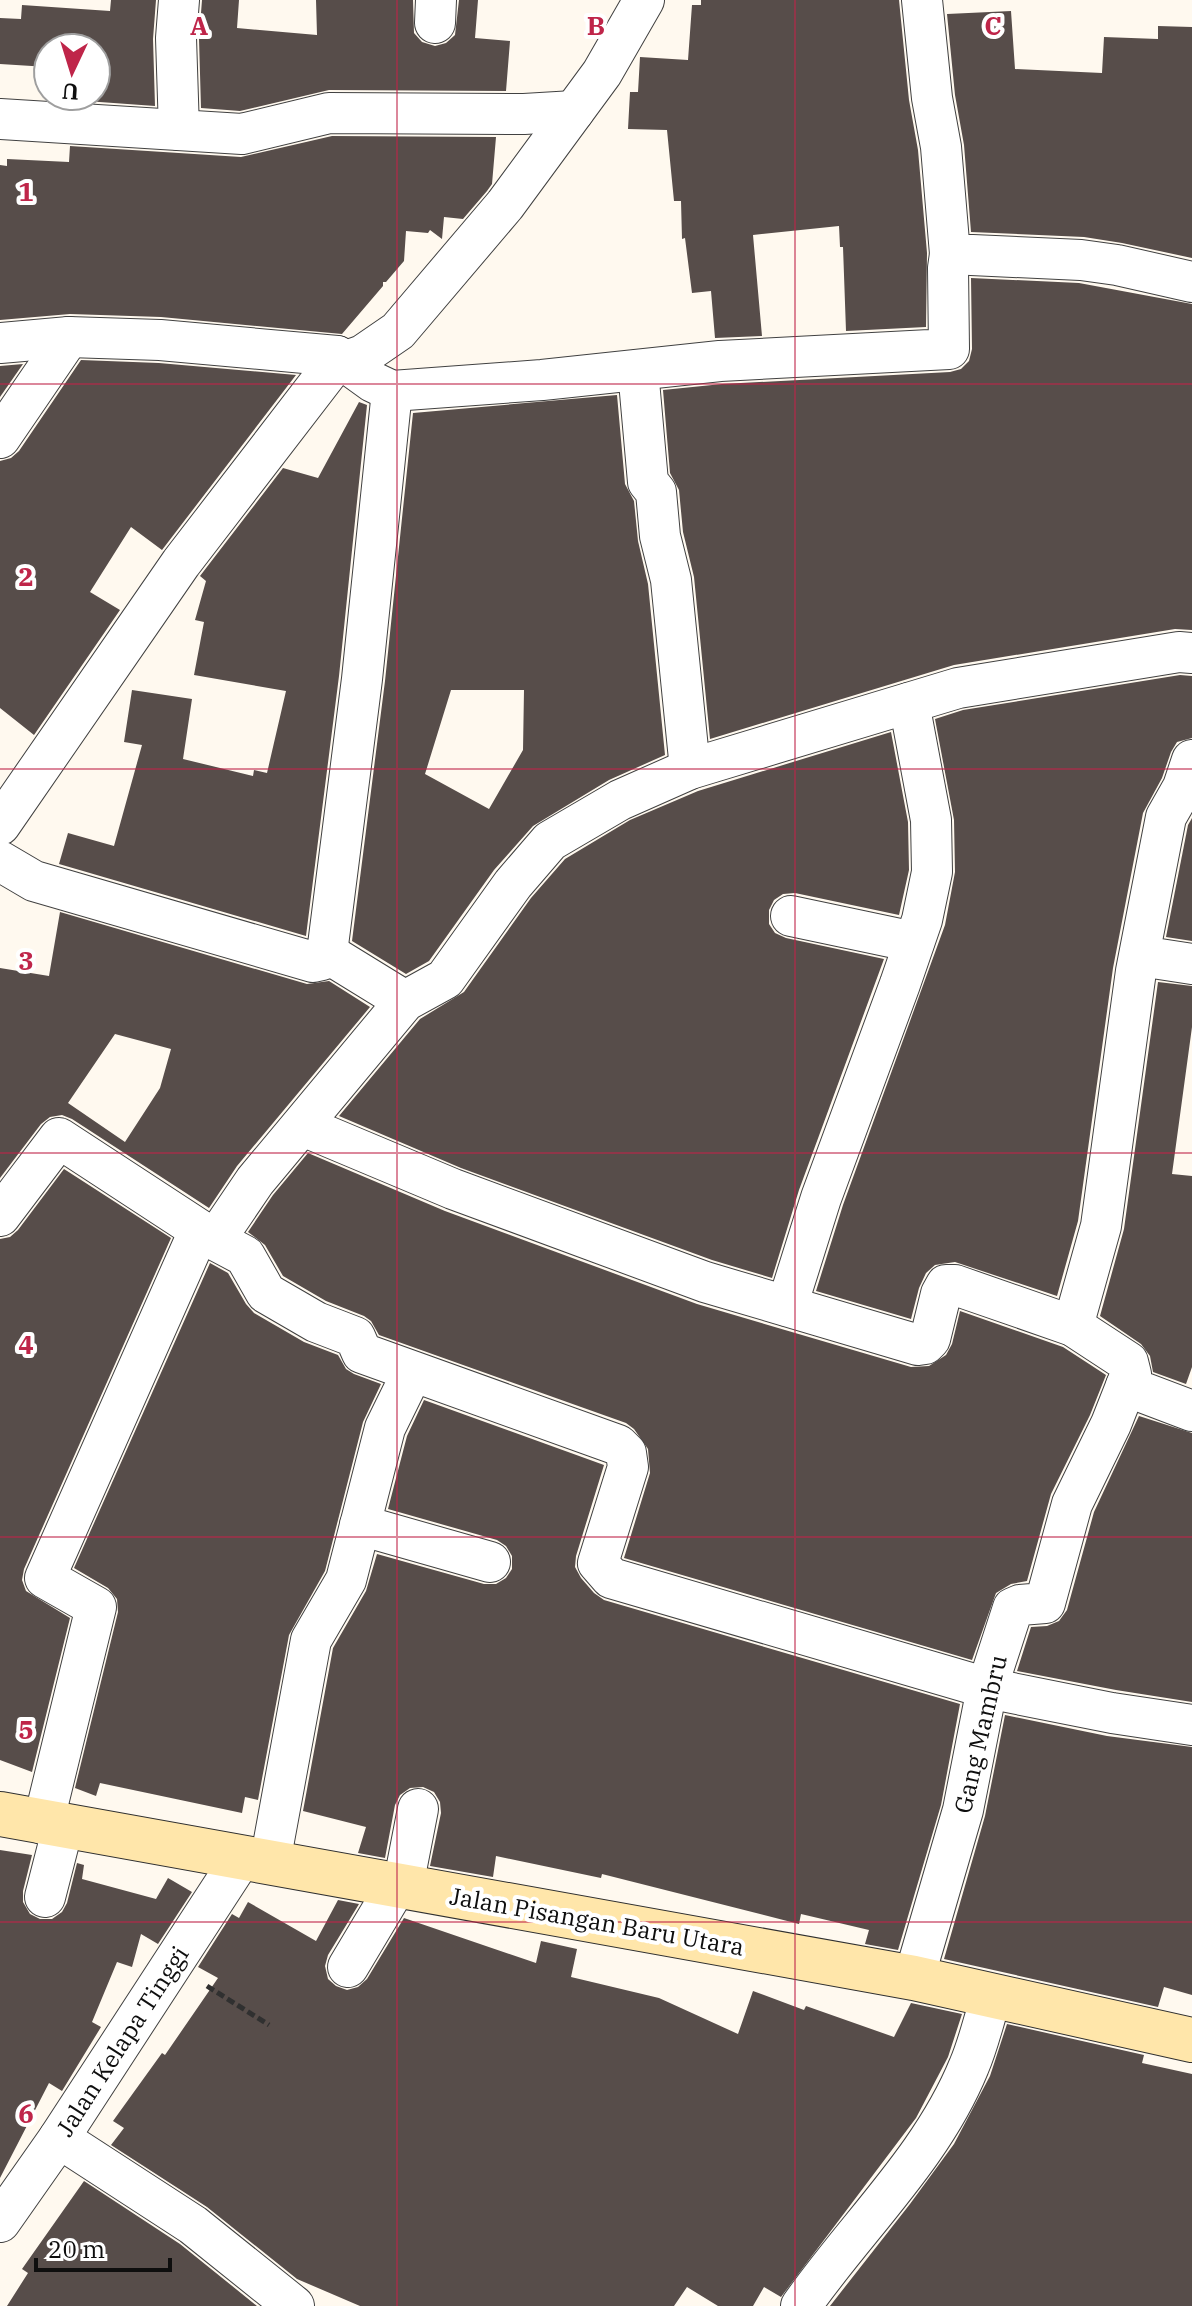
<svg xmlns="http://www.w3.org/2000/svg" width="1192" height="2306" viewBox="0 0 1192 2306" font-family="'IBM Plex Serif',serif">
	<rect width="100%" height="100%" fill="#fff9ef"/>
	<g fill="#574d4a" fill-rule="evenodd">
		<polygon points="111,0 156,0 153,39 155,106 72,100 73,96 96,96 96,48 48,48 48,67 0,64 0,18 21,19 22,5 110,11"/>
		<polygon points="202,0 239,0 237,28 317,35 316,0 413,0 414,33 422,42 435,46 446,43 455,35 459,0 478,0 475,38 510,41 506,91 329,90 240,111 201,108 199,39"/>
		<polygon points="701,0 899,0 909,100 918,150 927,253 926,327 846,331 843,247 840,247 839,226 753,235 762,336 715,338 711,291 692,293 685,238 682,239 681,201 674,201 667,130 628,129 630,92 638,92 640,57 688,60 692,5 701,5"/>
		<polygon points="1011,11 1015,69 1102,73 1104,37 1158,39 1158,26 1192,27 1192,258 1122,243 1084,237 971,232 964,145 955,95 947,14"/>
		<polygon points="332,136 496,137 492,184 487,191 463,219 444,217 442,239 430,230 428,233 406,231 404,261 386,282 383,282 383,286 342,334 161,317 70,314 0,320 0,165 7,166 7,159 69,162 70,146 241,157"/>
		<polygon points="971,278 1079,283 1192,304 1192,630 1175,629 954,665 710,739 694,577 683,532 679,490 670,473 663,390 722,384 950,372 961,369 969,361 972,349"/>
		<polygon points="81,360 159,363 296,375 162,550 131,527 90,592 120,610 34,735 0,708 0,461 11,458 19,451"/>
		<polygon points="23,364 0,397 0,366"/>
		<path d="M617 395 625 484 634 501 638 541 648 584 665 755 609 780 533 826 494 870 429 961 406 974 352 941 385 681 413 413ZM451 690H524L523 750 489 809 425 774Z"/>
		<polygon points="359,402 367,405 339,676 306,936 59,864 68,833 114,846 142,745 124,742 132,690 192,699 183,759 253,776 254,770 267,773 286,691 194,675 204,622 195,620 206,581 200,576 283,468 318,478"/>
		<polygon points="1180,675 1192,676 1192,738 1177,742 1171,752 1162,778 1143,813 1113,968 1078,1221 1057,1296 955,1262 935,1265 926,1273 919,1288 911,1319 816,1291 843,1205 945,925 955,872 954,820 935,719 963,710"/>
		<polygon points="891,732 908,822 909,870 899,915 795,893 783,894 774,900 769,910 769,924 775,933 786,938 884,959 799,1190 772,1278 712,1260 461,1168 339,1116 420,1019 464,992 531,898 565,859 630,820 698,791"/>
		<polygon points="1192,818 1192,941 1166,937 1188,825"/>
		<path d="M60 912 307 984 329 981 370 1007 237 1166 209 1208 72 1119 62 1115 50 1117 41 1124 0 1178V968L49 976ZM115 1034 171 1049 160 1088 125 1142 68 1103Z"/>
		<polygon points="1158,982 1192,986 1192,1027 1172,1174 1192,1176 1192,1367 1186,1384 1153,1372 1150,1356 1141,1344 1100,1316 1124,1229"/>
		<polygon points="308,1153 445,1211 697,1304 911,1367 929,1366 946,1355 952,1344 960,1311 1063,1347 1106,1375 1090,1415 1051,1494 1027,1581 1011,1584 996,1593 972,1660 624,1558 650,1473 648,1449 634,1429 626,1423 379,1335 371,1321 364,1316 326,1301 283,1276 265,1245 248,1232 273,1195"/>
		<polygon points="64,1169 171,1238 24,1569 22,1580 26,1591 70,1618 32,1772 0,1760 0,1239 10,1237 18,1230"/>
		<polygon points="210,1263 228,1273 246,1304 254,1313 304,1342 338,1355 346,1369 354,1374 381,1384 363,1422 325,1571 289,1635 258,1800 245,1797 242,1813 100,1783 96,1796 75,1788 118,1612 117,1599 108,1588 74,1568"/>
		<polygon points="424,1400 604,1465 576,1556 575,1567 581,1578 594,1593 604,1600 960,1704 941,1805 898,1950 865,1944 869,1930 801,1914 799,1924 602,1874 601,1878 496,1856 493,1877 430,1866 441,1813 440,1802 434,1792 423,1787 410,1788 400,1795 395,1805 385,1858 358,1853 366,1827 303,1811 333,1648 366,1591 377,1554 484,1584 496,1584 506,1578 512,1569 512,1556 506,1546 497,1540 388,1509 407,1436"/>
		<polygon points="1139,1416 1192,1433 1192,1702 1116,1690 1017,1671 1031,1627 1047,1626 1059,1621 1067,1610 1094,1512"/>
		<polygon points="1005,1715 1107,1736 1192,1747 1192,1995 1164,1987 1158,2007 944,1959 985,1816"/>
		<polygon points="0,1850 32,1855 23,1891 23,1902 30,1914 40,1919 52,1919 62,1912 67,1903 77,1863 84,1865 82,1879 156,1899 168,1878 192,1892 158,1944 141,1934 132,1967 117,1962 92,2022 101,2027 62,2091 49,2083 0,2178"/>
		<polygon points="338,1900 359,1904 328,1955 325,1966 328,1979 336,1986 347,1990 358,1987 367,1979 404,1918 536,1963 541,1941 577,1949 571,1977 659,1998 738,2034 753,1991 804,2010 806,2006 894,2037 911,2003 962,2014 948,2057 916,2118 781,2297 764,2287 753,2306 718,2306 687,2287 674,2306 360,2306 297,2279 207,2207 111,2145 124,2128 113,2121 162,2053 165,2055 218,1978 198,1967 232,1914 239,1918 248,1902 316,1941"/>
		<polygon points="1007,2024 1144,2055 1142,2063 1192,2074 1192,2306 830,2306 910,2204 954,2144 990,2076"/>
		<polygon points="84,2181 180,2244 257,2306 7,2306 28,2273 22,2269"/>
	</g>
	<g fill="none" stroke-linecap="round" stroke-linejoin="round">
		<g stroke="#414141" stroke-width="42">
			<g id="street">
				<polyline points="179,0 176,38 179,130"/>
				<polyline points="922,0 932,98 941,147 950,254 1081,260 1117,265 1192,282"/>
				<polyline points="435,23 436,0"/>
				<polyline points="0,119 242,134 329,113 524,114 574,111"/>
				<polyline points="0,343 69,337 160,340 337,356 373,382 392,391 542,380 720,361 949,349 948,268 950,254"/>
				<polyline points="346,361 363,355 398,331 505,205 602,73 644,0"/>
				<polyline points="638,370 648,482 656,492 660,536 671,580 690,769"/>
				<polyline points="0,438 69,337"/>
				<polyline points="1192,653 1179,652 958,688 690,769 620,800 550,841 513,884 445,979 405,1001 255,1181 215,1240 245,1256 266,1293 316,1322 355,1337 362,1353 618,1445 626,1453 628,1467 598,1563 611,1578 987,1688 1112,1713 1192,1725"/>
				<polyline points="0,825 181,563 334,364 337,356"/>
				<polyline points="0,861 34,881 313,962 322,960 327,953 362,679 392,391"/>
				<polyline points="791,916 914,942"/>
				<polyline points="327,953 405,1001"/>
				<polyline points="1140,956 1192,964"/>
				<polyline points="303,1126 453,1189 705,1282 918,1345 925,1344 930,1339 941,1294 946,1285 955,1285 1073,1326 1128,1362 1131,1374 1126,1386 1192,1411"/>
				<polyline points="0,1216 59,1138 215,1240"/>
				<polyline points="787,1306 821,1198 900,984 922,920 932,872 931,820 909,703"/>
				<polyline points="1073,1326 1101,1226 1136,971 1166,817 1183,787 1192,760"/>
				<polyline points="360,1525 490,1562"/>
				<polyline points="43,1824 96,1607 45,1578 199,1231"/>
				<polyline points="270,1862 311,1640 346,1580 385,1428 412,1373"/>
				<polyline points="403,1886 418,1809"/>
				<polyline points="45,1897 63,1827"/>
				<polyline points="348,1967 397,1885"/>
				<polyline points="914,1978 963,1810 987,1688 1013,1608 1020,1605 1045,1603 1072,1504 1111,1424 1126,1386"/>
				<polyline points="59,2138 193,2225 294,2306"/>
				<polyline points="0,2222 59,2138 242,1857"/>
				<path d="M801 2306C857 2226 932 2157 969 2066 979 2043 984 2018 992 1995"/>
			</g>
		</g>
		<g stroke="#303030" stroke-width="46">
			<polyline id="secondary" points="0,1814 914,1978 1192,2040"/>
		</g>
		<polyline stroke="#303030" stroke-width="5" stroke-dasharray="8 4" stroke-linecap="butt" points="207,1986 269,2025"/>
		<use href="#street" stroke="#fff" stroke-width="40"/>
		<use href="#secondary" stroke="#ffe6aa" stroke-width="44"/>
	</g>
	<path fill="none" stroke="#bf2549" stroke-width="2" stroke-opacity="0.55" d="M397 0V2306M795 0V2306M0 384H1192M0 769H1192M0 1153H1192M0 1537H1192M0 1922H1192"/>
	<g text-anchor="middle" dominant-baseline="central" stroke-width="8" stroke-linejoin="round" paint-order="stroke">
		<g font-size="24" fill="#0e0e0e" stroke="#fff">
			<text transform="translate(980 1734) rotate(-77)">Gang Mambru</text>
			<text transform="translate(597 1921) rotate(10)">Jalan Pisangan Baru Utara</text>
			<text transform="translate(122 2041) rotate(-57)">Jalan Kelapa Tinggi</text>
		</g>
	</g>
	<g font-size="26" text-anchor="middle" font-weight="bold" fill="#bf2549" stroke="#fff" stroke-width="8" stroke-linejoin="round" paint-order="stroke">
		<text x="199" y="35">A</text>
		<text x="596" y="35">B</text>
		<text x="993" y="35">C</text>
		<text x="26" y="201">1</text>
		<text x="26" y="586">2</text>
		<text x="26" y="970">3</text>
		<text x="26" y="1354">4</text>
		<text x="26" y="1739">5</text>
		<text x="26" y="2123">6</text>
	</g>
	<g transform="translate(72 72) rotate(184)"><circle r="38" fill="#ffffff" stroke="#9f9f9f" stroke-width="2"/>
	<path d="M0-6L14 30L0 20L-14 30Z" fill="#bf2549"/>
	<text y="-12" font-size="22" font-weight="bold" text-anchor="middle" fill="#0e0e0e">U</text>
	</g>
	<path d="M36 2258v12h134v-12" fill="none" stroke="#0e0e0e" stroke-width="4"/>
	<text x="48" y="2258" font-size="24" fill="#0e0e0e" stroke="#ffffff" stroke-width="6" paint-order="stroke">20 m</text>
</svg>
